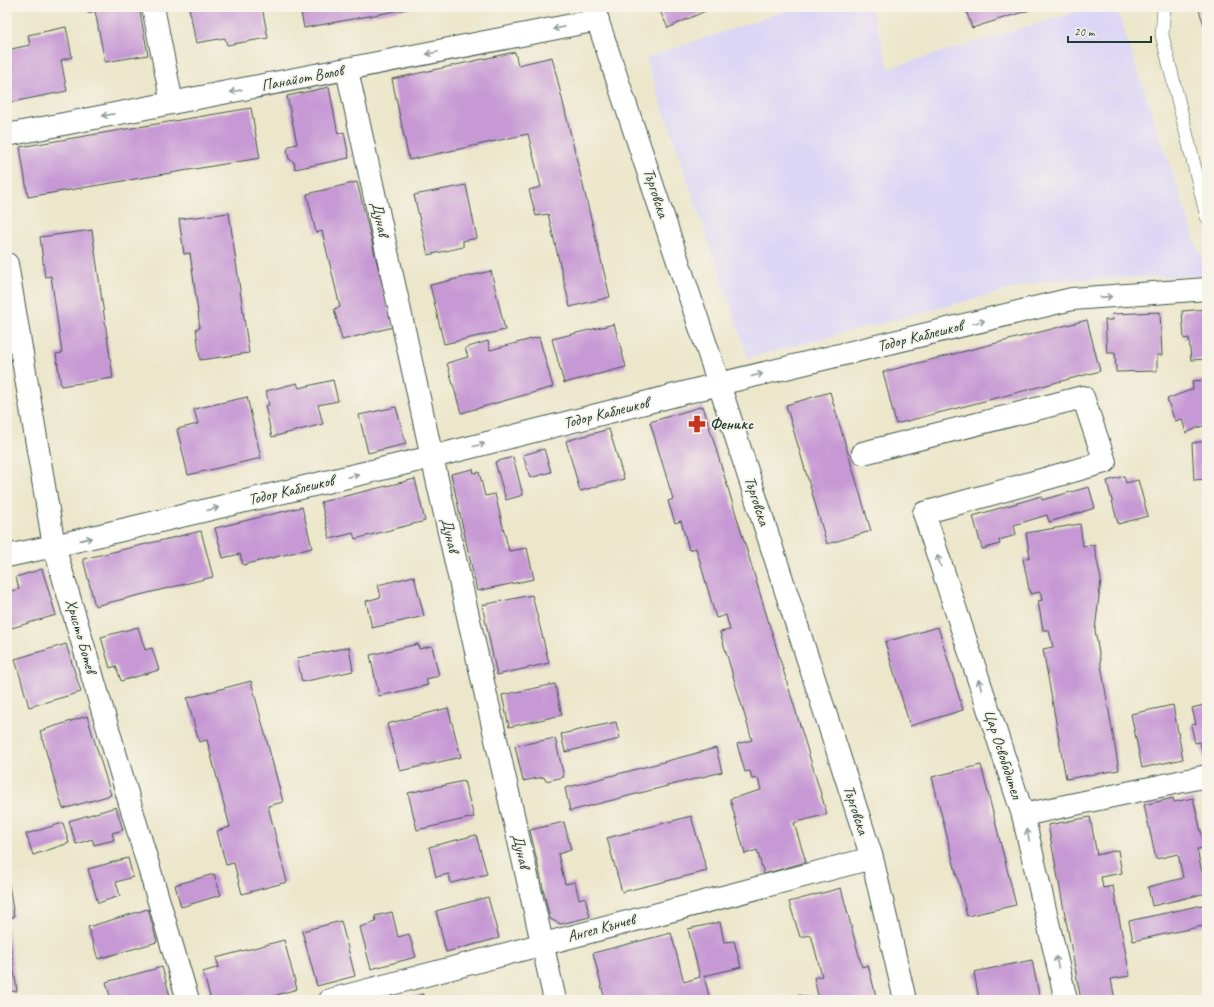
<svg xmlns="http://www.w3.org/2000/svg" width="1214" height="1007" viewBox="0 0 1214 1007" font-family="Caveat,sans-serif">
	<rect width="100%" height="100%" fill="#f7f3e8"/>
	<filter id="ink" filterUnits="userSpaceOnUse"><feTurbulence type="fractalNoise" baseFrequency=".025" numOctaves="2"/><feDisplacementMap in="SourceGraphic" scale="8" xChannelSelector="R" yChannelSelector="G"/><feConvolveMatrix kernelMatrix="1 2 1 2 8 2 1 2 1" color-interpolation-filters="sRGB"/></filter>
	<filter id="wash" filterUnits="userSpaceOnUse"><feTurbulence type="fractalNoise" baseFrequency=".012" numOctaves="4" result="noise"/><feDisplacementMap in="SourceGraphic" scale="16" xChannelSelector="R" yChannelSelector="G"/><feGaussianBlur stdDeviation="0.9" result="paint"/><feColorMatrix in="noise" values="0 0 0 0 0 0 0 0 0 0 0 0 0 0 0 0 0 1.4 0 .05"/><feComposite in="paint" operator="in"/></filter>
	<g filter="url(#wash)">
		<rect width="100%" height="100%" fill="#ece6cb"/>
		<polygon fill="#dcd6f6" points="797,7 871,7 889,68 1093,7 1116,7 1207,275 1043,281 748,358 646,58"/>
		<g id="blocks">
			<g fill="#c698d4">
				<polygon points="87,7 139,7 148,55 105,62 95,11 88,13"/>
				<polygon points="189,7 262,7 268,38 227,45 225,38 196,43"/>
				<polygon points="300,7 412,7 412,8 304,28"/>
				<polygon points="658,7 714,7 668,28"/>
				<polygon points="965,7 1039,7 972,28"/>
				<polygon points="1198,7 1207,7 1207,34"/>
				<polygon points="66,27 72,57 61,60 67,91 7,103 7,50 30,45 28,35"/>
				<polygon points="515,52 518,65 552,57 610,297 570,307 548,214 536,216 529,190 541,187 528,134 409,160 392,79"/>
				<polygon points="329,87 338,134 344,132 349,158 295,169 294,162 289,159 287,151 289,146 297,144 287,96"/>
				<polygon points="251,108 260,158 28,197 20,147"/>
				<polygon points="357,182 393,327 342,340 334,309 340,307 322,231 316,233 307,194"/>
				<polygon points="466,185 477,238 463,241 463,247 428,255 414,195"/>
				<polygon points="229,213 249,353 200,360 196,328 200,328 190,253 184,254 179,219"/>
				<polygon points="92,230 113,378 61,386 56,354 62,353 51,276 45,277 40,237"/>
				<polygon points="491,271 505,330 444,344 430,285"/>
				<polygon points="1207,309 1207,359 1191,360 1189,338 1184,339 1182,311"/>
				<polygon points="1160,312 1162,355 1157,355 1157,371 1116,372 1115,353 1107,353 1105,320 1113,320 1112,314"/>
				<polygon points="1087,320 1100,371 896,424 883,372"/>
				<polygon points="614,324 626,367 564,383 552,339"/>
				<polygon points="539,337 553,387 461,413 447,363 468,357 465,348 488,341 490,350"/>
				<polygon points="333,380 338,401 318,405 323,424 272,437 265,406 269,405 266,391 297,383 299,388"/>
				<polygon points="1207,380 1207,426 1202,426 1186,433 1182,419 1175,421 1167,399 1193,389 1192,381"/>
				<polygon points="830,392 871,531 827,544 786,405"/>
				<polygon points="247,397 261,458 188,475 177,429 198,424 194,409"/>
				<polygon points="703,406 827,814 794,823 806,862 764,874 757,850 745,854 730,799 761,790 758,778 752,779 750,771 745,772 737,744 752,740 720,632 730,630 726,615 716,618 696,548 689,550 681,521 675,523 668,501 673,499 650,422"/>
				<polygon points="396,407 406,444 368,453 359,415"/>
				<polygon points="609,429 624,479 580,491 566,441"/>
				<polygon points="1207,441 1207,479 1194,480 1192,443"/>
				<polygon points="544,449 551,472 530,478 523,455"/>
				<polygon points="513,457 523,495 506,500 495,462"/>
				<polygon points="473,469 474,473 479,472 485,496 495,494 509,551 527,548 534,579 477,591 451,474"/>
				<polygon points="1124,476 1126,483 1138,480 1148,516 1118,524 1107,481"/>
				<polygon points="415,479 425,521 355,539 353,533 330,539 321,502"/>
				<polygon points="1089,487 1095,508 1049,522 1047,515 1014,525 1016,535 999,540 1000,544 982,549 973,516 1041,496 1042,500"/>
				<polygon points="302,507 312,548 243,565 240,554 223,558 215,528"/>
				<polygon points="1080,524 1083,546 1094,545 1101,580 1095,630 1119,770 1066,779 1043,649 1053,647 1049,630 1043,630 1038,601 1042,600 1040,592 1030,594 1023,559 1030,557 1026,533"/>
				<polygon points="201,531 213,577 95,606 83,559"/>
				<polygon points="42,569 56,615 8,629 7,592 19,589 16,577"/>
				<polygon points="414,576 424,616 372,628 366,601 381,597 378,585"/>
				<polygon points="532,595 549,663 497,675 482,605"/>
				<polygon points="138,627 145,650 152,648 159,670 121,681 116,666 110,668 101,637"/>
				<polygon points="938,627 963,710 910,726 885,642"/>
				<polygon points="66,644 81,692 29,707 15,659"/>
				<polygon points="418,644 419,649 432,646 439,676 426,679 428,685 379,696 370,655"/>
				<polygon points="349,647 353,671 302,682 297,658"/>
				<polygon points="251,681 283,802 268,806 287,882 242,894 234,863 226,865 217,831 230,827 207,740 199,742 187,698"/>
				<polygon points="555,684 562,715 509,727 502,695"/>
				<polygon points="1207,704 1207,755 1203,756 1200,742 1195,743 1191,725 1196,724 1192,708"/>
				<polygon points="1173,705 1183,759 1142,768 1131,714"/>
				<polygon points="448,708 461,757 400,771 387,724"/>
				<polygon points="87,716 111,795 63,809 40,731"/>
				<polygon points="616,722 620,739 565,752 561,734"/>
				<polygon points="555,738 564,777 546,781 544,777 523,781 515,746"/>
				<polygon points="716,748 722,772 570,811 565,788"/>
				<polygon points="981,765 1016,905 967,916 932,777"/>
				<polygon points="464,781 474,817 417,830 408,793"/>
				<polygon points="1173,798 1174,802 1193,798 1205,848 1197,849 1202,873 1207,872 1207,893 1152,906 1148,887 1183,878 1178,854 1156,859 1144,805"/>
				<polygon points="116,807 123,830 112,833 114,840 94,845 92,839 76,844 69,821"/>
				<polygon points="691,816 707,871 622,892 607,838"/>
				<polygon points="1090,817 1097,855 1118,850 1122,873 1101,877 1103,888 1113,886 1130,976 1111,979 1115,1000 1081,1000 1048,825"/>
				<polygon points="564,822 571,850 558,854 565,884 575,882 579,899 585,897 590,917 561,924 550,919 530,830"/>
				<polygon points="63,823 69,843 33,855 26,834"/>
				<polygon points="476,835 487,874 451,883 449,874 436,877 429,847"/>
				<polygon points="128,858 133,877 116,882 120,896 98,903 88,869"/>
				<polygon points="7,872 14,917 7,918"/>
				<polygon points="214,874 221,895 181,907 175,885"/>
				<polygon points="841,888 862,967 868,965 877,1000 819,1000 814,978 822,976 811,935 800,937 789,902"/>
				<polygon points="488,897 499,938 446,952 436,911"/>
				<polygon points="1207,904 1207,925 1133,941 1129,921"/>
				<polygon points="148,909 157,942 98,959 88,927"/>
				<polygon points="392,912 398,937 409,934 416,957 371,969 360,927 376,922 375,916"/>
				<polygon points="341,921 355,976 317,986 302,931"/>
				<polygon points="720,922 724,942 734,941 741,967 704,976 710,1000 667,1000 666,996 651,1000 605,1000 593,953 671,933 684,982 700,977 688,929"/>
				<polygon points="7,926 17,991 7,992"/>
				<polygon points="284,940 297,989 260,1000 211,1000 203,972 219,967 216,958"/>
				<polygon points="1032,960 1040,1000 979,1000 974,972"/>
				<polygon points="162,967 171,1000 111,1000 106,982"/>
				<polygon points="423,994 424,1000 402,1000"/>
				<polygon points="798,995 818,999 818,1000 797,1000"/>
				<polygon points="1207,997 1207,1000 1196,1000 1195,999"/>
			</g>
		</g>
	</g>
	<g filter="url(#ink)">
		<use href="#blocks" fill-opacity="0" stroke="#3e564b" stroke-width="1"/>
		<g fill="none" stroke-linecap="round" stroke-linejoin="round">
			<g stroke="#3e564b" stroke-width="14">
				<polyline id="lane" points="1164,7 1162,35 1207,217"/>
			</g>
			<g stroke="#3e564b" stroke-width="24">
				<g id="street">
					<polyline points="153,7 172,103"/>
					<polyline points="347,70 432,457 555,1000"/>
					<polyline points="7,135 598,20"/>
					<polyline points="7,264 54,546 188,1000"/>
					<polyline points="863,453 1083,397 1105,462 924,513 1023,815 1066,1000"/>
					<polyline points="7,556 54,546 432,457 719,384 1072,299 1207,289"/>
					<polyline points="1023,815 1207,776"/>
					<polyline points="330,1000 872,858"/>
				</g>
			</g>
			<g stroke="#3e564b" stroke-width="24">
				<polyline id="secondary" points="593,7 719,384 872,858 905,1000"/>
			</g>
			<use href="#lane" stroke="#fff" stroke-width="13"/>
			<use href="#street" stroke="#fff" stroke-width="22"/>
			<use href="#secondary" stroke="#fff" stroke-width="22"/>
		</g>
		<defs><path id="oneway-shaft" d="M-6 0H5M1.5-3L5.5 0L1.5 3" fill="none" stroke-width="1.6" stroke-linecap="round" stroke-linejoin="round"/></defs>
		<g stroke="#8f9e9a">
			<use href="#oneway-shaft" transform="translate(559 28) rotate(169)"/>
			<use href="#oneway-shaft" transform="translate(432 53) rotate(169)"/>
			<use href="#oneway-shaft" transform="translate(236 91) rotate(169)"/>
			<use href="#oneway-shaft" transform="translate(108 115) rotate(169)"/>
			<use href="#oneway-shaft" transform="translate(1106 297) rotate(-4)"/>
			<use href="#oneway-shaft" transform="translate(979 322) rotate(-14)"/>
			<use href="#oneway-shaft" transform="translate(757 375) rotate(-14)"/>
			<use href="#oneway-shaft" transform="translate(479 445) rotate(-14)"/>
			<use href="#oneway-shaft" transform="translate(353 476) rotate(-13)"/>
			<use href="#oneway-shaft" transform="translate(213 509) rotate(-13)"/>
			<use href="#oneway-shaft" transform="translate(86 539) rotate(-13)"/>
			<use href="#oneway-shaft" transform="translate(939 561) rotate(-108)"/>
			<use href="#oneway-shaft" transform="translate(980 685) rotate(-108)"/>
			<use href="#oneway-shaft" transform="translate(1028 835) rotate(-103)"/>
			<use href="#oneway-shaft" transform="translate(1057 962) rotate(-103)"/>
		</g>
	</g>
	<defs>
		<g id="pharmacy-bare" transform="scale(1.38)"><path d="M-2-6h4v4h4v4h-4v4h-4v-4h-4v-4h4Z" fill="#c8321e" stroke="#f7f3e8" stroke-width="2.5" paint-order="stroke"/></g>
	</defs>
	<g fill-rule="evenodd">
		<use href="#pharmacy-bare" x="697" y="424"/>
	</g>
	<g text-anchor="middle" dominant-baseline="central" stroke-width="3.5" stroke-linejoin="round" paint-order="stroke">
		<g font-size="16" fill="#1f3d34" stroke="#f7f3e8">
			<text transform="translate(302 78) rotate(-11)">Панайот Волов</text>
			<text transform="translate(656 193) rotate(72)">Търговска</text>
			<text transform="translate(380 219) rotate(78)">Дунав</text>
			<text transform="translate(920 336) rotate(-14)">Тодор Каблешков</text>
			<text transform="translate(606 413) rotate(-14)">Тодор Каблешков</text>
			<text transform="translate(291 490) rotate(-13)">Тодор Каблешков</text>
			<text transform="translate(757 501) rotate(72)">Търговска</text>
			<text transform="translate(450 535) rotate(77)">Дунав</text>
			<text transform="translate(81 636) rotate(74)">Христо Ботев</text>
			<text transform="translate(1003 754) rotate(72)">Цар Освободител</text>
			<text transform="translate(856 810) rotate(72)">Търговска</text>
			<text transform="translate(521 851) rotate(77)">Дунав</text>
			<text transform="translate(601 928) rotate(-15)">Ангел Кънчев</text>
		</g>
		<g font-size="16" font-weight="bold" fill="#1f3d34" stroke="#f7f3e8" text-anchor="start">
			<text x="710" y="424">Феникс</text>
		</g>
	</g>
	<rect width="1214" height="1007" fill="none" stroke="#f7f3e8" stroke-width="24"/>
	<path d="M1068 36v6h83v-6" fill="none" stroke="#1f3d34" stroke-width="2"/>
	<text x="1074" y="36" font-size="12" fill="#1f3d34" stroke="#f7f3e8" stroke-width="3" paint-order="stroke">20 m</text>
</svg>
